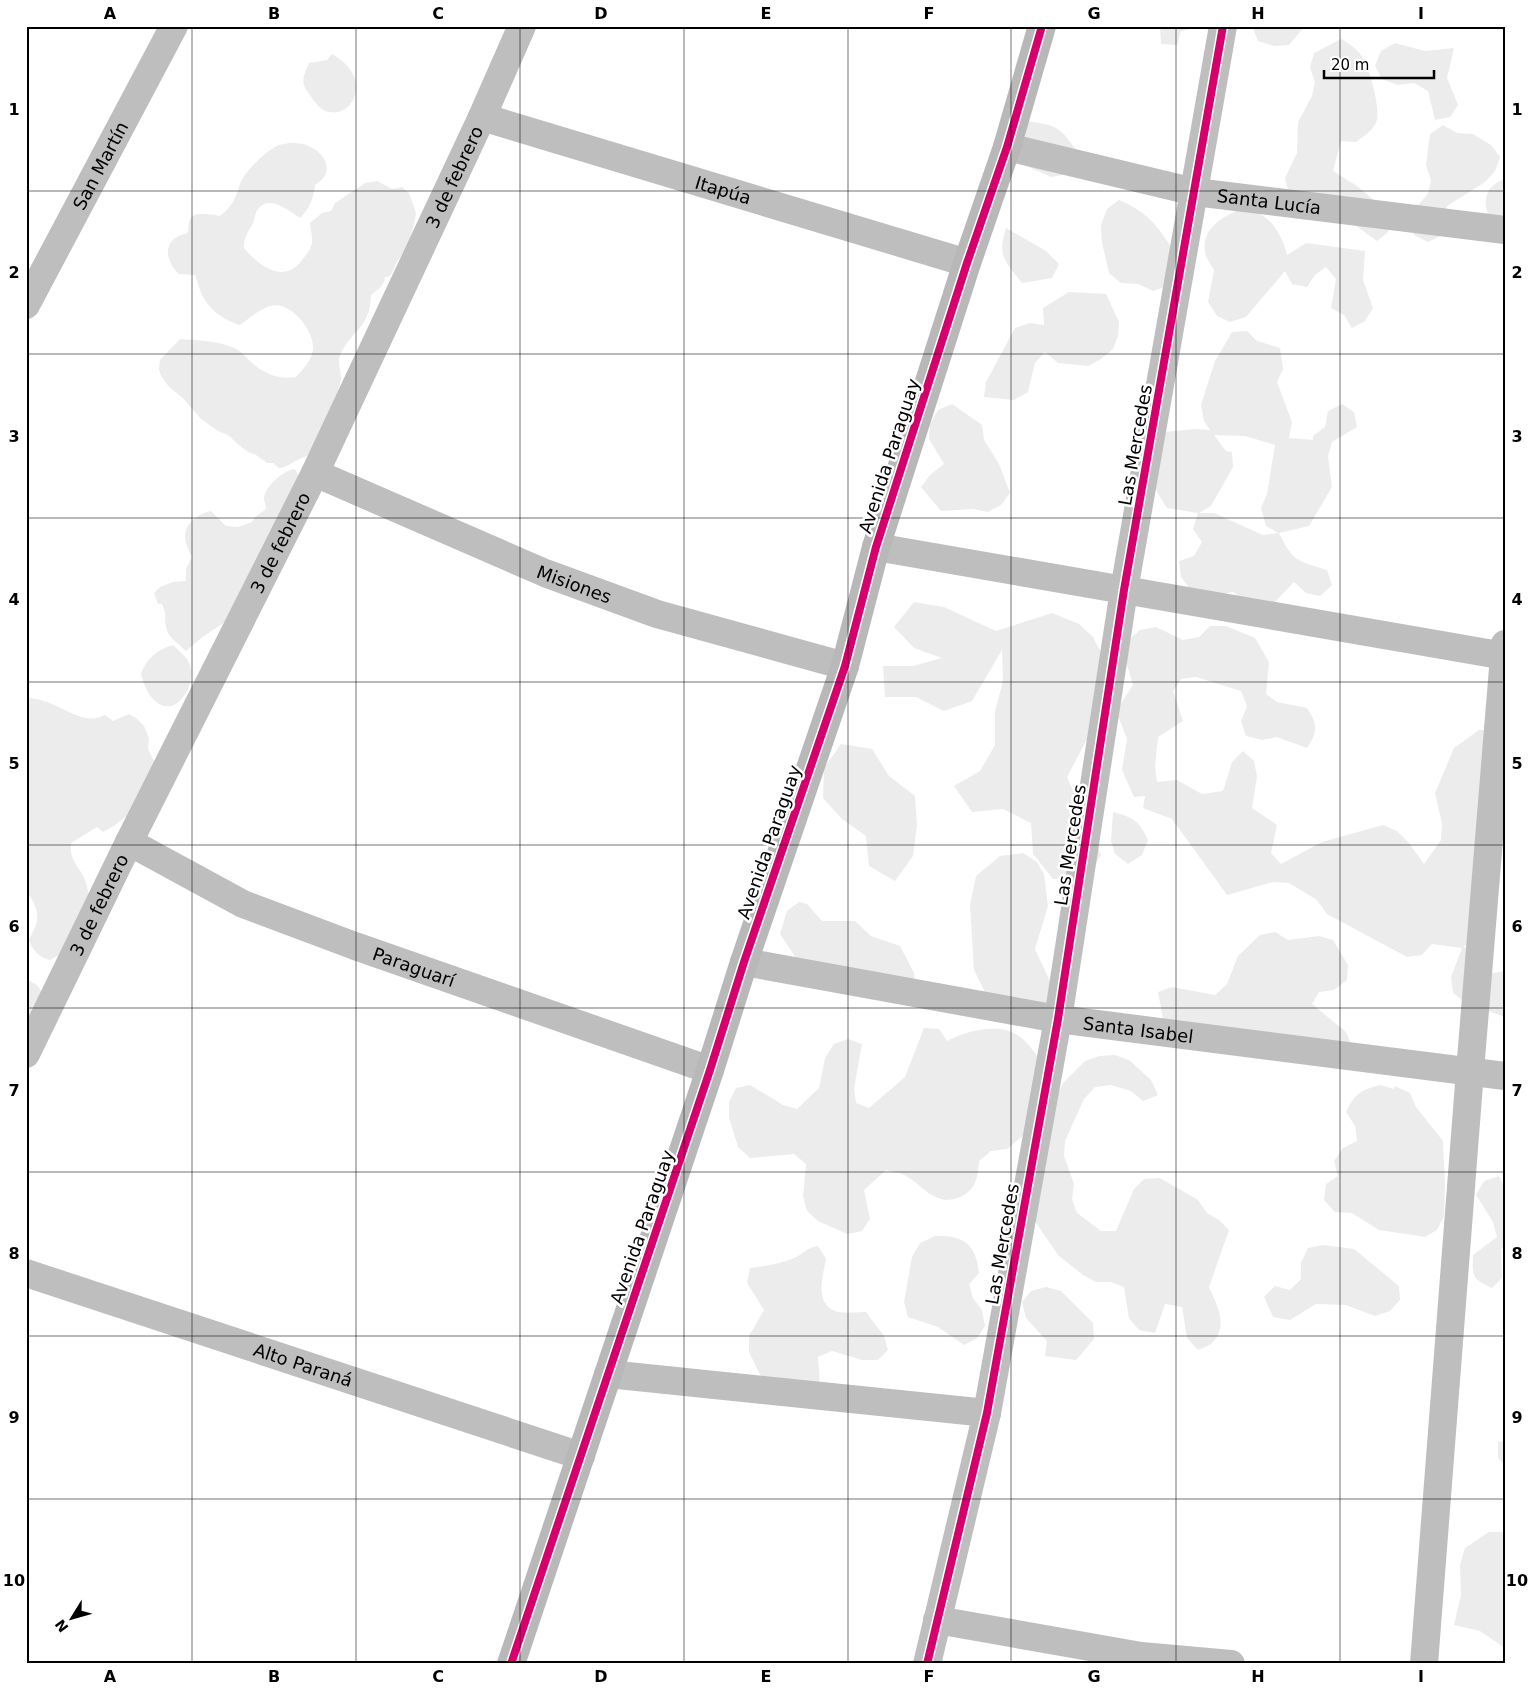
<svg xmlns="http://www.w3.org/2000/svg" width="1531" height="1690" viewBox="0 0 1531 1690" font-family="'DejaVu Sans',sans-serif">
	<rect width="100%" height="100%" fill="#fff"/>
	<g fill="#ececec" fill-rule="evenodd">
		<polygon points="1160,26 1214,26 1211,30 1195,28 1181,31 1177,45 1161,44"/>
		<polygon points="1252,26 1305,26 1289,45 1274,46 1258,41"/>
		<path d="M1341 39C1350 44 1359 50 1364 60 1370 71 1380 108 1377 120 1374 130 1364 136 1356 142L1341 141 1333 171 1357 186 1394 217 1388 232 1377 241 1329 206 1289 193 1285 178 1297 153 1298 122 1312 96 1315 82 1310 67 1314 53Z"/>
		<polygon points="1395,43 1425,51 1454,48 1447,78 1458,105 1450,117 1435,120 1428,91 1414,83 1398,85 1382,79 1375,66 1381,51"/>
		<path d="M332 54C342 60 351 67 355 79 360 98 346 118 325 111 320 109 315 102 312 98 300 83 302 79 309 63L327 60Z"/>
		<path d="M1025 121C1061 125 1061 129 1081 157L1074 173 1051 177 1029 167 1012 140Z"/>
		<polygon points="1443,125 1457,133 1473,134 1491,145 1500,157 1495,171 1485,182 1447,206 1442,235 1428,242 1414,235 1412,219 1418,205 1428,194 1431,180 1426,165 1430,134"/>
		<path d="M290 143C294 143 299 143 303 144 324 150 338 171 315 185 314 198 309 209 300 218 289 211 270 195 259 208 255 212 255 218 253 223 248 232 244 237 244 248 259 266 284 285 302 260 306 255 311 249 312 243 313 237 310 229 310 223L322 213 331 211 335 203 365 183 377 181 392 189 402 187 409 193 416 213 415 220 408 245 397 262 391 275 384 278 385 280 381 287 371 295C370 329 352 329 340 355 337 363 341 370 341 378 341 390 316 448 307 456 307 456 300 458 300 459 292 462 288 467 279 468L273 463H267L256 455 248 452 240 446 228 435 218 431 200 418 183 398 169 387 161 376 159 369 160 360 180 339C196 340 220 341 234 348 240 350 245 356 249 360 262 373 278 380 296 377 303 369 313 359 313 348 314 330 290 300 270 306 258 310 250 318 240 325 223 320 206 308 200 290 198 285 197 280 195 275L179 274C169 265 161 246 177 237 181 234 185 235 188 232 189 217 191 213 207 214 212 215 214 214 219 216 231 209 236 198 240 184 244 172 264 153 275 147 279 144 285 144 290 143Z"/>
		<path d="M1505 178V234C1493 222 1479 209 1489 190 1492 185 1500 181 1505 178Z"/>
		<path d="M1119 200C1152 214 1160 230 1179 259L1167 286 1153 291 1138 284 1121 283 1109 273 1102 243 1101 225 1107 209Z"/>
		<path d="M1239 210C1244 211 1250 210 1255 212 1273 218 1283 238 1287 255L1306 243 1365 251 1363 280 1373 308 1365 321 1352 328 1344 315 1331 308 1336 279 1326 267 1315 275 1307 287 1292 284 1285 271 1246 317 1230 322 1217 316 1208 302 1214 270C1212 266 1208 261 1206 256 1199 232 1219 218 1239 210Z"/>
		<path d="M1006 228 1046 251 1059 264 1052 278 1022 283C1005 261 997 256 1006 228Z"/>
		<polygon points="1069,292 1106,294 1119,322 1118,336 1113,349 1101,359 1088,366 1058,363 1045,352 1035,363 1028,392 1014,400 984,397 986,382 1015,328 1030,323 1044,325 1043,308"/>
		<path d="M1247 331 1257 341 1280 348 1283 369 1277 382 1292 422 1289 438 1313 440V436L1325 427 1328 411 1342 404 1354 412 1357 427 1332 442 1328 456 1332 487 1309 526 1279 533C1293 562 1298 561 1327 570L1332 585 1320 596 1306 593 1294 582 1274 603 1259 610 1233 592 1204 597 1190 589 1181 577 1179 561 1194 556 1202 542 1193 529 1198 513 1167 508 1158 494 1151 478 1165 432 1195 429 1210 430 1204 421 1201 405 1215 361 1232 332ZM1214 435 1245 436 1275 445 1267 494 1261 508 1266 526 1278 533 1263 535 1214 513H1199L1211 506 1233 467 1232 452 1226 451Z"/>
		<polygon points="952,404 982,425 984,440 999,464 1010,493 1001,505 988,512 973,509 941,511 921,487 930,475 944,464 929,439 930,424 938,410"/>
		<path d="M295 469 301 482 231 618 204 636 186 651C179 644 168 638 166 627 164 617 167 614 162 604H158L154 593 160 587 173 582 186 581V569L192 557C184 542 180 529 196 518 201 514 205 512 211 511L226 526 238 527 252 522 255 517 266 509C266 505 264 501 264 498 265 486 284 470 295 469Z"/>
		<polygon points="914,602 944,607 996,631 1052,613 1079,624 1093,637 1107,664 1096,722 1067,777 1101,855 1085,880 1053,879 1033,854 1031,823 1003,809 972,812 954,786 980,771 995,745 995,711 1003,681 1002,650 972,701 944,711 916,697 885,697 883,666 913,666 942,658 914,648 894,627"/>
		<path d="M1210 626H1226L1255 638 1269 662 1266 694 1277 702 1307 708C1318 725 1318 731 1307 748L1277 737 1262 740 1246 736 1241 721 1247 706 1241 691 1196 677 1181 679 1173 691 1183 721 1158 737 1155 767 1157 782 1177 780 1202 794 1223 791 1232 762 1243 751 1254 761 1257 776 1252 808 1277 825 1271 853 1281 864 1322 842 1383 825 1397 831 1408 842 1424 864 1441 840 1442 824 1435 793 1454 748 1479 730H1493L1505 736V816L1494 837 1476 939 1463 947 1471 949 1493 973 1505 971V1017L1466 1003 1453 993 1451 977 1462 948 1432 944 1422 955 1407 957 1327 914 1317 900 1289 883 1273 882 1227 895 1172 819 1143 808 1145 796 1134 797 1122 770 1127 739 1116 711 1133 685 1124 655 1129 640 1140 630 1156 627 1183 640 1199 637Z"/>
		<path d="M173 645C177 649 183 654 187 659 201 679 178 721 155 701 147 694 144 684 141 674 147 658 156 650 173 645Z"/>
		<path d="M26 698C56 697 81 729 105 715L113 721 129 714 136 718 144 726 149 738 148 749 154 761 152 770 135 809 114 826 103 832 97 827 71 843C69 862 80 866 85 880 88 887 87 892 91 899L68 950 50 960C39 957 33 951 29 940 31 935 34 930 36 925 40 912 34 901 26 891Z"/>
		<polygon points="841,744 872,749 889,776 915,796 917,825 913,856 895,881 869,866 866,836 842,819 823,798 824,768"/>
		<path d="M1113 812C1133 817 1139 821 1148 840L1142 855 1128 864 1115 854 1111 841Z"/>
		<polygon points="1023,853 1037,862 1044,874 1048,906 1035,949 1054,990 1048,1005 1011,1012 985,992 974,970 970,905 976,876 1000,856"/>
		<polygon points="799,902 807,904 822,921 855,921 871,936 900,946 914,973 915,981 802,967 780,934 787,911"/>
		<polygon points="1275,932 1288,940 1319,936 1333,940 1348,965 1347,980 1334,990 1319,992 1312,1004 1346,1032 1352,1046 1333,1066 1318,1066 1293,1049 1164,1024 1158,992 1172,987 1215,995 1227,984 1238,956 1260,935"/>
		<polygon points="26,979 37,985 43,994 26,1026"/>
		<path d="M924 1028 939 1029 947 1041C966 1031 999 1022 1019 1036 1027 1041 1034 1052 1040 1060L1031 1129 1007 1149 991 1151 979 1161C978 1175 977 1187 964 1195 935 1211 923 1183 902 1174 897 1172 891 1172 886 1170L864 1190 870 1219 862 1231 847 1234 818 1221 807 1211 803 1196 806 1164 794 1154 750 1158 738 1147 729 1117V1102L736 1088 750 1085 783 1105 797 1109 819 1088 825 1058 834 1044 848 1039 862 1044 854 1088 856 1103 869 1108 905 1077Z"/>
		<path d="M1115 1055 1129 1060 1151 1080 1158 1095 1143 1101 1131 1091 1111 1085 1095 1087 1084 1099 1065 1141 1064 1156 1074 1184 1072 1199 1077 1213 1101 1231H1116L1134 1189 1144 1179 1160 1178 1198 1200 1207 1213 1219 1220 1229 1230 1209 1287C1217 1305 1229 1326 1212 1343 1209 1346 1202 1348 1198 1350L1187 1338 1182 1307 1165 1304 1155 1333 1139 1330 1129 1318 1124 1287 1111 1282H1096L1083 1275 1058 1255 1032 1217 1049 1112 1063 1083 1085 1061 1099 1056Z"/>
		<path d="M1380 1085 1394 1089 1395 1086 1410 1093 1416 1107 1443 1141 1445 1186 1444 1216 1437 1230 1425 1237 1379 1230 1352 1213 1335 1212 1324 1200 1326 1184 1338 1176 1334 1161 1343 1148 1357 1141 1355 1126 1346 1112C1355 1093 1361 1090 1380 1085Z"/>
		<path d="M1499 1176 1505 1188V1248L1501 1249 1502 1278 1492 1288C1472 1279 1472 1276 1473 1255L1497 1237 1493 1222 1476 1195 1484 1181Z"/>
		<path d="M935 1236C964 1235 976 1244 979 1273L969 1284 973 1298 982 1310 985 1326 977 1338 964 1345 938 1327 908 1317 904 1302 912 1257 920 1243Z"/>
		<polygon points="1323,1245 1354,1249 1399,1286 1400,1300 1390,1311 1375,1316 1346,1305 1316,1304 1290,1320 1273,1317 1264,1297 1275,1286 1290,1290 1301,1279 1301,1263 1308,1248"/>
		<path d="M818 1246 826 1259C823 1276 814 1302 835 1311 842 1314 859 1312 866 1312L884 1336 888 1350 878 1360H862L832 1351 818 1357 820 1385 763 1381 749 1352V1336L764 1310 747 1283 750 1268C765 1266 780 1264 794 1258 804 1254 805 1248 818 1246Z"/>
		<polygon points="1046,1287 1061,1291 1093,1323 1094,1339 1076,1360 1045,1356 1047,1341 1026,1318 1022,1302 1031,1291"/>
		<polygon points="1505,1441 1505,1465 1498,1458 1498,1442"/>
		<polygon points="1489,1532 1505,1532 1505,1648 1480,1631 1454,1625 1461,1595 1460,1565 1465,1548"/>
	</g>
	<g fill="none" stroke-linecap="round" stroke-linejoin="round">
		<g stroke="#bebebe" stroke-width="28">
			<path id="s1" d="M482 117 967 263"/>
			<path id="s2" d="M1007 147 1195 192 1505 230"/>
			<path id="s3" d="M26 305 174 26"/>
			<path id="s4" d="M315 473 545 573 657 614 845 666"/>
			<polyline points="876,547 1505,656"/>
			<path id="s5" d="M129 842 243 904 355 946 710 1070"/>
			<path id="s6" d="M744 962 1058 1019 1505 1076"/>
			<path id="s7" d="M26 1054 129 842 315 473 482 117 522 26"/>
			<path id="s8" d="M26 1273 581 1456"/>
			<polyline points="608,1374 987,1413"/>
			<polyline points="937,1620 1141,1656 1231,1664"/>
			<polyline points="927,1664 987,1413 1058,1019 1124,590 1223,26"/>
			<polyline points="1424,1664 1470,1071 1505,644"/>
		</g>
		<polyline stroke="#b8b8b8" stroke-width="28" points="511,1664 710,1070 744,962 845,666 876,547 967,263 1007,147 1042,26"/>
		<g stroke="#fff" stroke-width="11">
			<g id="cycleway">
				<polyline points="511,1664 710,1070 744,962 845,666 876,547 967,263 1007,147 1042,26"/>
				<polyline points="927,1664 987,1413 1058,1019 1124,590 1223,26"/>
			</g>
		</g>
		<use href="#cycleway" stroke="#d6006c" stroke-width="8"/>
	</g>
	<path fill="none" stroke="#000" stroke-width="1" stroke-opacity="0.55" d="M192 26V1664M356 26V1664M520 26V1664M684 26V1664M848 26V1664M1011 26V1664M1176 26V1664M1340 26V1664M26 191H1505M26 354H1505M26 518H1505M26 682H1505M26 845H1505M26 1008H1505M26 1172H1505M26 1336H1505M26 1499H1505"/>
	<g text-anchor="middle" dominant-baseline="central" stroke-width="5" stroke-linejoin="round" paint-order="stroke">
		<g font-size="18" fill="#000" stroke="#fff">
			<text stroke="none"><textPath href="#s3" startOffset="158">San Martín</textPath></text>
			<text stroke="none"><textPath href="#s7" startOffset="976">3 de febrero</textPath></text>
			<text stroke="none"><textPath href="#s1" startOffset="252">Itapúa</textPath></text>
			<text stroke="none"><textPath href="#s2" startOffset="268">Santa Lucía</textPath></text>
			<text transform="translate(1135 445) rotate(-80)">Las Mercedes</text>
			<text transform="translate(889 456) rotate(-72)">Avenida Paraguay</text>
			<text stroke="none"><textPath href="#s7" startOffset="571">3 de febrero</textPath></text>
			<text stroke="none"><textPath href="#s4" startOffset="282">Misiones</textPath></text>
			<text transform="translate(769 842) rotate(-71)">Avenida Paraguay</text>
			<text transform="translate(1070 845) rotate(-81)">Las Mercedes</text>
			<text stroke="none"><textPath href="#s7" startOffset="166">3 de febrero</textPath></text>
			<text stroke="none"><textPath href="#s5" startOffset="312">Paraguarí</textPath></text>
			<text stroke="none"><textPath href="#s6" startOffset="400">Santa Isabel</textPath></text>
			<text transform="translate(642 1227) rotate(-71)">Avenida Paraguay</text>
			<text transform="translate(1002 1244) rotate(-80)">Las Mercedes</text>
			<text stroke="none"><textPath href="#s8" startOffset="292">Alto Paraná</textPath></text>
		</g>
	</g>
	<rect width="1531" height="1690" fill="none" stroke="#ffffff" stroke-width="55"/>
	<g transform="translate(72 1618) rotate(233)" stroke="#ffffff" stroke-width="4" paint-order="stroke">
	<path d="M0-4L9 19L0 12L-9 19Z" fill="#000000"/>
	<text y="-8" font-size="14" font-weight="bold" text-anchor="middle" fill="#000000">N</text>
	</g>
	<path d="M1324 70v8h110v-8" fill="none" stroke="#000000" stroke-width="2.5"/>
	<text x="1331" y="70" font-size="15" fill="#000000" stroke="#ffffff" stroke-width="4" paint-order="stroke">20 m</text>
	<rect x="28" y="28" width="1476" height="1634" fill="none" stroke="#000" stroke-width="2"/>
	<g font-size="16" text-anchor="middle" font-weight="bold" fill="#000">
		<text x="110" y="19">A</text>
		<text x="274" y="19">B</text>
		<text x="438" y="19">C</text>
		<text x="601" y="19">D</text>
		<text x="766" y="19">E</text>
		<text x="929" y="19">F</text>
		<text x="1094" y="19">G</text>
		<text x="1258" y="19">H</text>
		<text x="1421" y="19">I</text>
		<text x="14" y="115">1</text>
		<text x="1517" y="115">1</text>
		<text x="14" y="278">2</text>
		<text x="1517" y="278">2</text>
		<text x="14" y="442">3</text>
		<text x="1517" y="442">3</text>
		<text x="14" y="605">4</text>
		<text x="1517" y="605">4</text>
		<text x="14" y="769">5</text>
		<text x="1517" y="769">5</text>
		<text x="14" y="932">6</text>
		<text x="1517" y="932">6</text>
		<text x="14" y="1096">7</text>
		<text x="1517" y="1096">7</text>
		<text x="14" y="1259">8</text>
		<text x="1517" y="1259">8</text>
		<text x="14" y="1423">9</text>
		<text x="1517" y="1423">9</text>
		<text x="14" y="1586">10</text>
		<text x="1517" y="1586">10</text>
		<text x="110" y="1682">A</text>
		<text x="274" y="1682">B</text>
		<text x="438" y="1682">C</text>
		<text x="601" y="1682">D</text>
		<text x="766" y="1682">E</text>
		<text x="929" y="1682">F</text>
		<text x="1094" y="1682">G</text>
		<text x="1258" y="1682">H</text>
		<text x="1421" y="1682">I</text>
	</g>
</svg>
